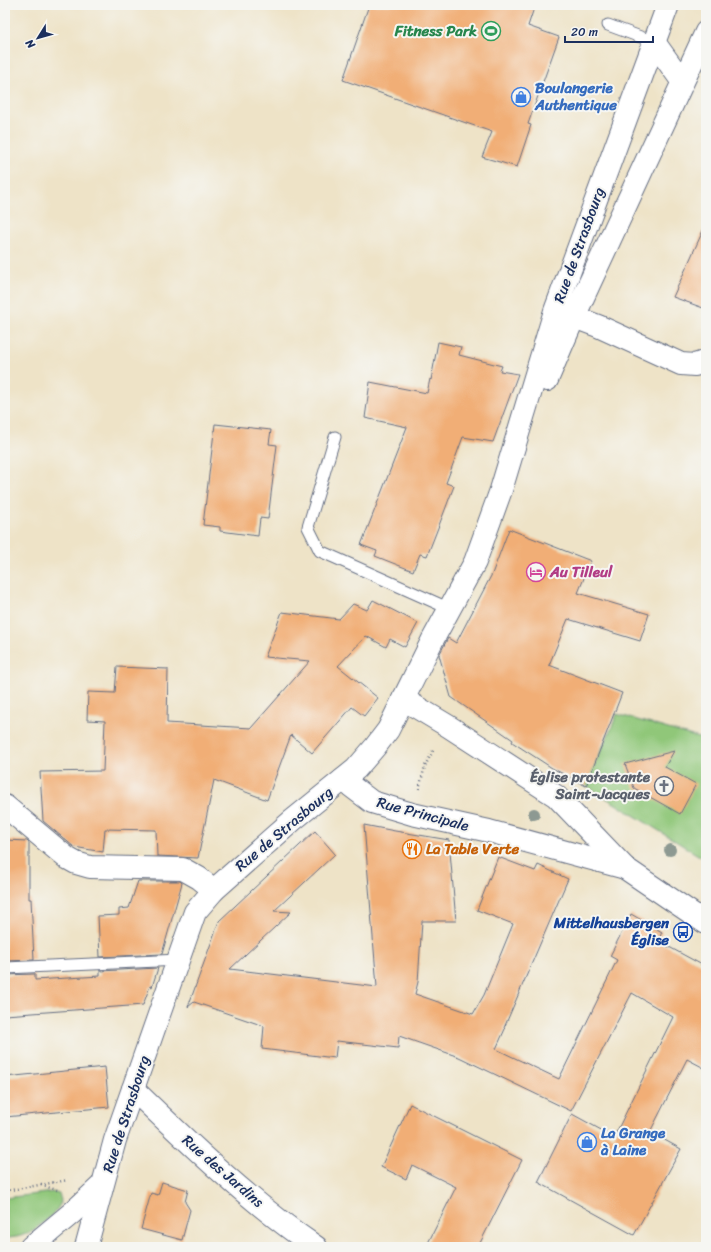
<svg xmlns="http://www.w3.org/2000/svg" width="711" height="1252" viewBox="0 0 711 1252" font-family="Sriracha,sans-serif">
	<rect width="100%" height="100%" fill="#f6f6f2"/>
	<filter id="ink" filterUnits="userSpaceOnUse"><feTurbulence type="fractalNoise" baseFrequency=".025" numOctaves="2"/><feDisplacementMap in="SourceGraphic" scale="8" xChannelSelector="R" yChannelSelector="G"/><feConvolveMatrix kernelMatrix="1 2 1 2 8 2 1 2 1" color-interpolation-filters="sRGB"/></filter>
	<filter id="wash" filterUnits="userSpaceOnUse"><feTurbulence type="fractalNoise" baseFrequency=".012" numOctaves="4" result="noise"/><feDisplacementMap in="SourceGraphic" scale="16" xChannelSelector="R" yChannelSelector="G"/><feGaussianBlur stdDeviation="0.9" result="paint"/><feColorMatrix in="noise" values="0 0 0 0 0 0 0 0 0 0 0 0 0 0 0 0 0 1.4 0 .05"/><feComposite in="paint" operator="in"/></filter>
	<g filter="url(#wash)">
		<rect width="100%" height="100%" fill="#eee3c7"/>
		<g fill="#90c779" stroke="#567b6c">
			<polygon points="617,714 706,740 706,860 585,785 611,729"/>
			<path d="M52 1192 59 1194C59 1195 61 1199 61 1200 61 1211 35 1230 26 1234 19 1237 12 1238 5 1238V1198Z"/>
		</g>
		<g id="blocks">
			<g fill="#f1ae76">
				<polygon points="369,5 535,5 528,26 559,37 528,124 531,125 517,167 482,157 492,132 343,80"/>
				<polygon points="706,224 706,309 673,297"/>
				<polygon points="438,342 461,347 459,355 502,366 500,371 518,374 493,442 463,437 446,483 454,486 443,515 427,556 420,554 413,571 375,556 377,551 361,545 407,427 365,418 370,382 427,393 430,379 431,380"/>
				<polygon points="215,424 271,430 269,444 277,445 268,519 260,518 258,536 220,531 220,527 203,525"/>
				<polygon points="509,529 591,561 578,593 649,614 640,641 568,619 549,665 622,693 586,786 552,768 512,742 513,740 451,697 439,655 448,638 456,643 492,574"/>
				<polygon points="373,600 418,623 405,647 390,639 386,647 366,636 338,666 378,698 364,716 352,707 312,753 291,735 267,800 214,780 198,858 157,856 156,830 105,829 103,852 74,847 43,821 40,772 103,771 105,721 87,720 88,692 115,693 117,667 168,669 167,723 251,728 310,661 265,657 282,612 339,619 353,604 367,610"/>
				<polygon points="674,751 665,767 696,784 680,814 634,788 625,764"/>
				<polygon points="364,825 395,831 449,840 456,921 422,921 418,982 415,994 473,1014 484,995 513,924 477,910 498,857 535,871 538,865 568,879 504,1028 505,1029 496,1049 559,1079 617,960 610,956 631,914 662,932 658,941 706,967 706,1069 687,1059 650,1132 681,1149 634,1235 538,1182 572,1114 614,1137 673,1017 632,993 571,1111 459,1057 399,1036 398,1048 337,1041 335,1058 262,1049 264,1026 194,1002 188,1007 219,921 315,831 335,854 274,911 291,912 230,969 377,987"/>
				<polygon points="5,840 27,841 29,843 29,899 31,899 34,960 5,961"/>
				<polygon points="138,881 180,881 182,883 162,954 100,957 98,916 119,915 119,909 129,908"/>
				<polygon points="158,968 152,987 150,986 143,1005 5,1015 5,975 35,974 35,980 100,976 100,971"/>
				<polygon points="105,1067 109,1107 5,1117 5,1077"/>
				<polygon points="410,1104 522,1160 478,1247 426,1247 456,1187 412,1165 406,1179 381,1167"/>
				<polygon points="162,1182 188,1190 185,1202 190,1210 182,1240 141,1229 151,1193 158,1195"/>
			</g>
		</g>
	</g>
	<g filter="url(#ink)">
		<use href="#blocks" fill-opacity="0" stroke="#656e83" stroke-width="1"/>
		<g fill="none" stroke-linecap="round" stroke-linejoin="round">
			<g stroke="#656e83" stroke-width="13">
				<g id="service">
					<polyline points="608,25 654,42"/>
					<polyline points="335,437 308,527 320,551 450,609"/>
					<polyline points="6,968 179,960"/>
				</g>
			</g>
			<g stroke="#656e83" stroke-width="24">
				<g id="minor">
					<polyline points="574,317 598,326 681,364 695,365 706,361"/>
					<polyline points="5,806 67,858 76,863 90,867 183,869 199,878 214,890"/>
					<path d="M133 1089C191 1145 250 1202 316 1247"/>
				</g>
			</g>
			<g stroke="#656e83" stroke-width="24">
				<g id="tertiary">
					<polyline points="403,699 448,726 556,796 625,868 706,923"/>
					<polyline points="343,780 372,802 412,814 489,831 625,868"/>
				</g>
			</g>
			<g stroke="#656e83" stroke-width="24">
				<g id="secondary">
					<polyline points="654,42 682,81"/>
					<polyline points="547,380 574,317 706,32"/>
					<polyline points="31,1247 73,1212 102,1185"/>
					<polyline points="86,1247 115,1140 195,912 214,890 293,820 356,769 375,747 388,730 432,641 475,562 501,490 555,311 668,5"/>
				</g>
			</g>
			<g stroke="#656e83" stroke-width="2.5" stroke-dasharray="1 3" stroke-linecap="butt">
				<polyline points="419,789 425,766 434,749"/>
				<polyline points="41,1185 57,1190"/>
				<polyline points="5,1191 68,1180"/>
			</g>
			<use href="#service" stroke="#fff" stroke-width="11"/>
			<use href="#minor" stroke="#fff" stroke-width="22"/>
			<use href="#tertiary" stroke="#fff" stroke-width="22"/>
			<use href="#secondary" stroke="#fff" stroke-width="22"/>
		</g>
		<g fill="#8d9992">
			<circle cx="534" cy="814" r="6"/>
			<circle cx="670" cy="850" r="6"/>
		</g>
	</g>
	<defs>
		<g id="stadium-ring" transform="scale(1)"><circle r="9.5" fill="#f6f6f2" stroke="#2e9e5b" stroke-width="1.5"/><path d="M0-5a6.5 5 0 1 0 0 10a6.5 5 0 1 0 0-10ZM-3.5-1.8h7v3.6h-7Z" fill="#2e9e5b"/></g>
		<g id="shop-ring" transform="scale(1)"><circle r="9.5" fill="#f6f6f2" stroke="#3f7fe0" stroke-width="1.5"/><path d="M-5-2.5h2.3a2.7 3.5 0 0 1 5.4 0H5L5.5 6h-11ZM-1.5-2.5h3a1.5 2.3 0 0 0-3 0Z" fill="#3f7fe0"/></g>
		<g id="hotel-ring" transform="scale(1)"><circle r="9.5" fill="#f6f6f2" stroke="#d1479c" stroke-width="1.5"/><path d="M-6-4.5h1.5V1H6V5H4.5V3h-9V5H-6ZM-4 0a1.8 1.8 0 1 1 3.6 0ZM.5 0V-2.5h3Q6-2.5 6 0Z" fill="#d1479c"/></g>
		<g id="church-ring" transform="scale(1)"><circle r="9.5" fill="#f6f6f2" stroke="#6b7280" stroke-width="1.5"/><path d="M-1.2-6h2.4v3.5h3.3v2.4h-3.3V6h-2.4V-.1h-3.3v-2.4h3.3Z" fill="#6b7280"/></g>
		<g id="restaurant-ring" transform="scale(1)"><circle r="9.5" fill="#f6f6f2" stroke="#e8710a" stroke-width="1.5"/><path d="M-5-6h1v4h1v-4h1v4h1v-4h1v5L-1.5 .5V6h-2V.5L-5-1ZM5-6V6H3V1.5H1.5Q1.5-4 5-6Z" fill="#e8710a"/></g>
		<g id="bus-ring" transform="scale(1)"><circle r="9.5" fill="#f6f6f2" stroke="#1a4fb4" stroke-width="1.5"/><path d="M-5-6H5V4H4V6H2V4H-2V6H-4V4H-5ZM-3.5-4V0h7V-4ZM-3.5 1.2v1.5H-2V1.2ZM2 1.2v1.5H3.5V1.2Z" fill="#1a4fb4"/></g>
	</defs>
	<g fill-rule="evenodd">
		<use href="#stadium-ring" x="491" y="31"/>
		<use href="#shop-ring" x="521" y="97"/>
		<use href="#hotel-ring" x="536" y="572"/>
		<use href="#church-ring" x="664" y="786"/>
		<use href="#restaurant-ring" x="412" y="849"/>
		<use href="#bus-ring" x="683" y="932"/>
		<use href="#shop-ring" x="587" y="1142"/>
	</g>
	<g text-anchor="middle" dominant-baseline="central" stroke-width="4" stroke-linejoin="round" paint-order="stroke">
		<g font-size="15" font-weight="bold" fill="#27864d" stroke="#f6f6f2" text-anchor="end">
			<text x="477" y="31">Fitness Park</text>
		</g>
		<g font-size="15" font-weight="bold" fill="#366cbe" stroke="#f6f6f2" text-anchor="start">
			<text x="535" y="88">Boulangerie<tspan x="535" dy="17">Authentique</tspan></text>
			<text x="601" y="1133">La Grange<tspan x="601" dy="17">à Laine</tspan></text>
		</g>
		<g font-size="15" fill="#1b2f5e" stroke="#f6f6f2">
			<text transform="translate(579 245) rotate(-70)">Rue de Strasbourg</text>
			<text transform="translate(423 814) rotate(15)">Rue Principale</text>
			<text transform="translate(284 829) rotate(-40)">Rue de Strasbourg</text>
			<text transform="translate(126 1114) rotate(-72)">Rue de Strasbourg</text>
			<text transform="translate(223 1171) rotate(41)">Rue des Jardins</text>
		</g>
		<g font-size="15" font-weight="bold" fill="#b23c85" stroke="#f6f6f2" text-anchor="start">
			<text x="550" y="572">Au Tilleul</text>
		</g>
		<g font-size="15" font-weight="bold" fill="#5b616d" stroke="#f6f6f2" text-anchor="end">
			<text x="650" y="777">Église protestante<tspan x="650" dy="17">Saint-Jacques</tspan></text>
		</g>
		<g font-size="15" font-weight="bold" fill="#c56008" stroke="#f6f6f2" text-anchor="start">
			<text x="426" y="849">La Table Verte</text>
		</g>
		<g font-size="15" font-weight="bold" fill="#164399" stroke="#f6f6f2" text-anchor="end">
			<text x="669" y="923">Mittelhausbergen<tspan x="669" dy="17">Église</tspan></text>
		</g>
	</g>
	<rect width="711" height="1252" fill="none" stroke="#f6f6f2" stroke-width="20"/>
	<g transform="translate(38 38) rotate(233)" stroke="#f6f6f2" stroke-width="3" paint-order="stroke">
	<path d="M0-3L7 15L0 10L-7 15Z" fill="#1b2f5e"/>
	<text y="-6" font-size="11" font-weight="bold" text-anchor="middle" fill="#1b2f5e">N</text>
	</g>
	<path d="M565 36v6h88v-6" fill="none" stroke="#1b2f5e" stroke-width="2"/>
	<text x="571" y="36" font-size="12" fill="#1b2f5e" stroke="#f6f6f2" stroke-width="3" paint-order="stroke">20 m</text>
</svg>
